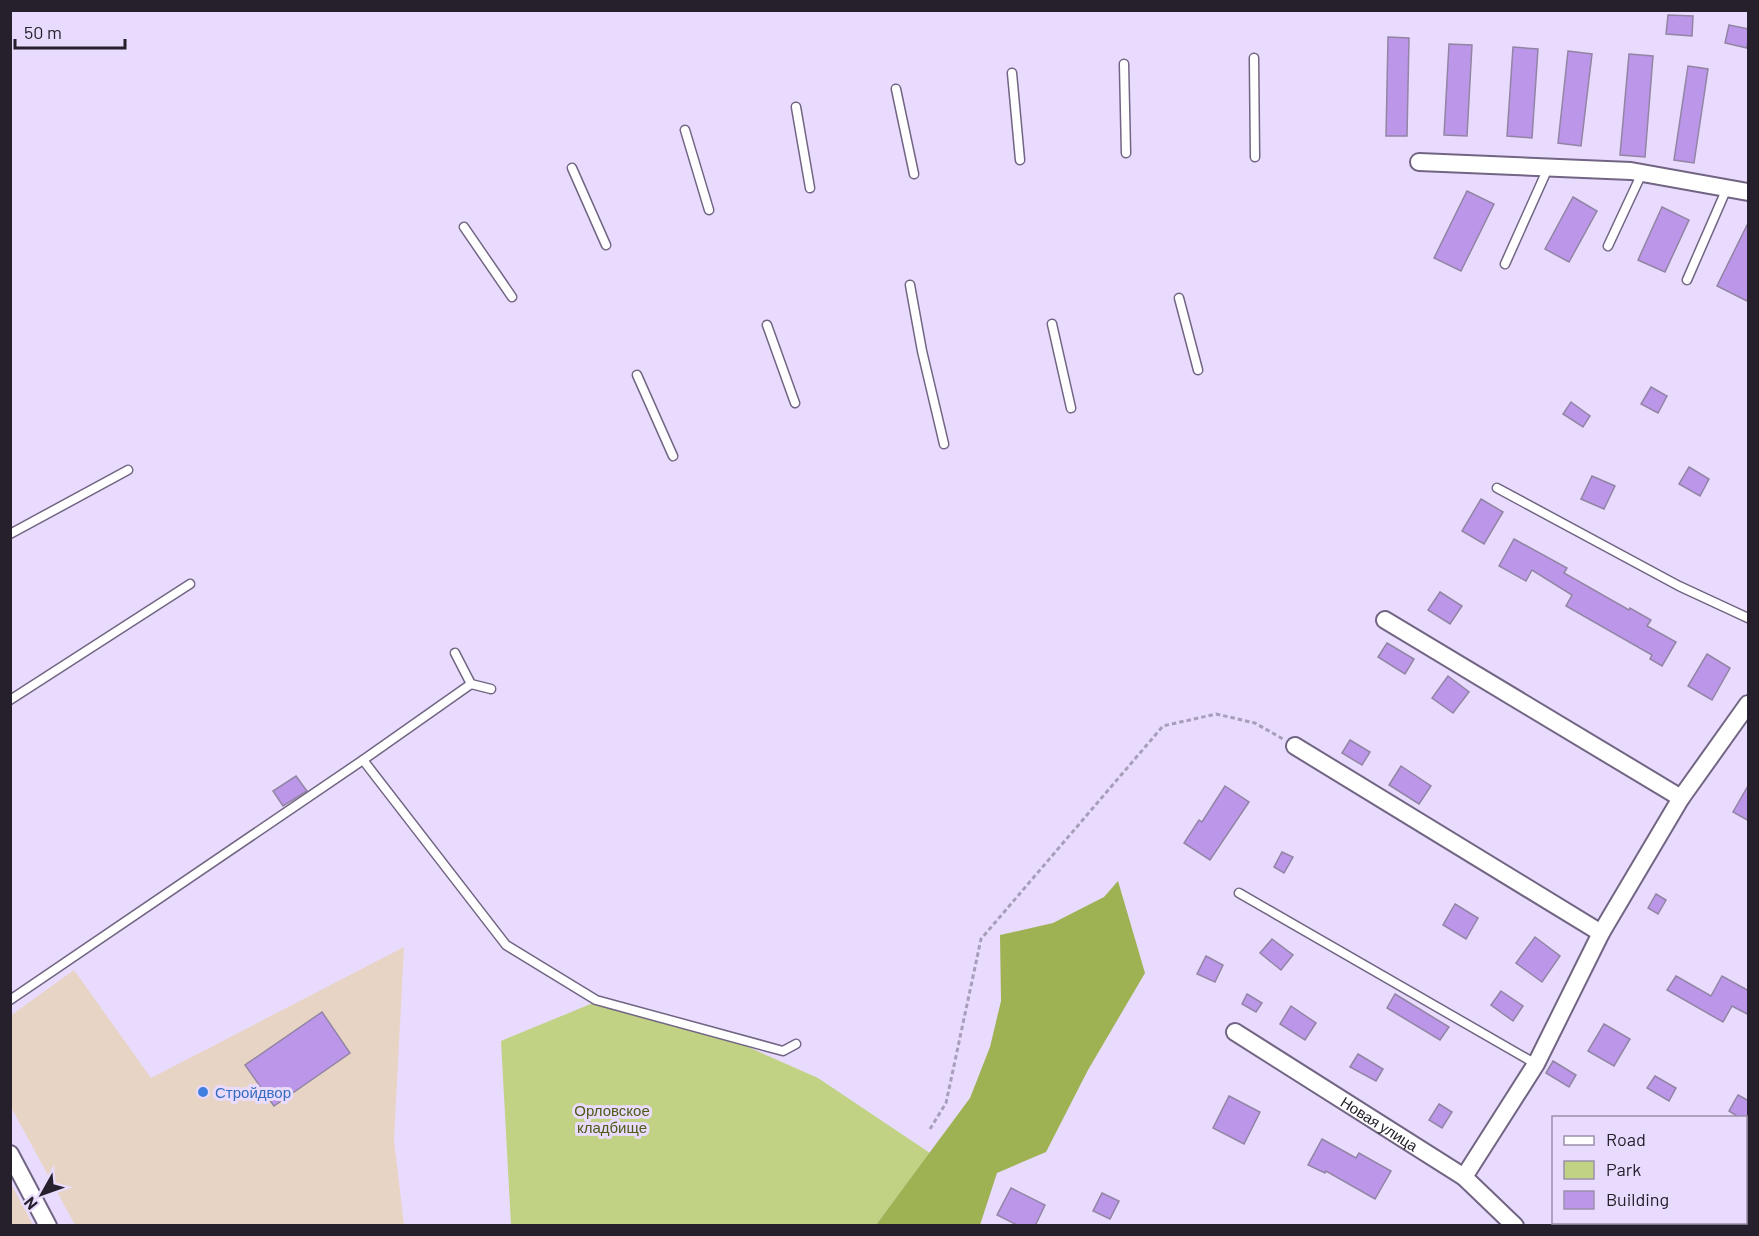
<svg xmlns="http://www.w3.org/2000/svg" width="1759" height="1236" viewBox="0 0 1759 1236" font-family="Barlow,sans-serif">
	<rect width="100%" height="100%" fill="#e9dbfd"/>
	<g fill="#e8d4c5">
		<polygon points="404,947 394,1140 404,1225 75,1225 11,1107 10,1016 74,970 151,1078"/>
		<polygon points="10,1184 11,1184 33,1225 11,1225"/>
	</g>
	<polygon fill="#c1d284" points="593,1003 730,1039 818,1078 930,1153 876,1225 511,1225 501,1041"/>
	<polygon fill="#9eb153" points="1118,881 1145,973 1088,1070 1046,1152 997,1173 980,1225 876,1225 970,1098 990,1047 1001,1001 1000,935 1053,923 1104,897"/>
	<g fill="#bb96e9" stroke="#9285a4" stroke-width="1.5">
		<polygon points="1668,15 1693,16 1692,36 1666,34"/>
		<polygon points="1729,25 1749,29 1747,48 1725,43"/>
		<polygon points="1388,37 1409,38 1407,136 1386,136"/>
		<polygon points="1449,44 1472,45 1467,136 1444,135"/>
		<polygon points="1513,47 1538,49 1532,138 1507,136"/>
		<polygon points="1568,51 1592,54 1581,146 1558,143"/>
		<polygon points="1629,54 1653,56 1645,157 1620,155"/>
		<polygon points="1688,66 1708,69 1694,163 1674,160"/>
		<polygon points="1467,191 1494,204 1461,271 1434,258"/>
		<polygon points="1573,197 1597,211 1569,262 1545,249"/>
		<polygon points="1662,207 1689,220 1665,272 1638,260"/>
		<polygon points="1749,221 1749,302 1717,286"/>
		<polygon points="1651,387 1667,396 1658,413 1641,404"/>
		<polygon points="1571,402 1590,416 1583,427 1563,414"/>
		<polygon points="1689,467 1709,479 1700,496 1679,484"/>
		<polygon points="1592,476 1615,486 1604,509 1581,499"/>
		<polygon points="1481,499 1503,512 1484,544 1462,531"/>
		<polygon points="1514,539 1567,568 1564,573 1629,610 1630,608 1651,620 1647,626 1676,642 1662,666 1650,659 1652,655 1566,606 1572,595 1532,570 1526,581 1499,566"/>
		<polygon points="1440,592 1462,606 1450,624 1428,610"/>
		<polygon points="1387,643 1414,659 1405,674 1378,657"/>
		<polygon points="1707,654 1730,668 1712,700 1688,686"/>
		<polygon points="1448,676 1469,692 1453,713 1432,698"/>
		<polygon points="1350,740 1370,752 1362,765 1342,753"/>
		<polygon points="1401,766 1431,786 1419,804 1389,785"/>
		<polygon points="296,776 307,791 283,806 273,791"/>
		<polygon points="1749,784 1749,821 1733,812"/>
		<polygon points="1225,786 1249,802 1210,860 1184,843 1199,820 1202,822"/>
		<polygon points="1282,852 1293,857 1284,873 1274,867"/>
		<polygon points="1656,894 1666,900 1658,914 1648,908"/>
		<polygon points="1455,904 1478,918 1466,939 1443,925"/>
		<polygon points="1535,937 1560,956 1542,982 1516,963"/>
		<polygon points="1272,939 1293,955 1281,970 1260,953"/>
		<polygon points="1206,956 1223,965 1215,982 1197,974"/>
		<polygon points="1676,976 1711,996 1722,976 1749,991 1749,1015 1732,1006 1723,1022 1667,990"/>
		<polygon points="1501,991 1523,1006 1513,1021 1491,1005"/>
		<polygon points="1247,994 1262,1003 1256,1012 1242,1004"/>
		<polygon points="1395,994 1449,1027 1440,1040 1387,1008"/>
		<polygon points="1291,1006 1316,1023 1305,1040 1280,1024"/>
		<polygon points="322,1012 350,1053 274,1106 245,1065"/>
		<polygon points="1604,1024 1630,1039 1614,1066 1588,1051"/>
		<polygon points="1358,1054 1383,1069 1376,1081 1350,1067"/>
		<polygon points="1553,1061 1576,1075 1569,1087 1546,1073"/>
		<polygon points="1655,1076 1676,1088 1669,1101 1647,1088"/>
		<polygon points="1738,1095 1749,1101 1749,1123 1746,1121 1746,1118 1740,1118 1729,1111"/>
		<polygon points="1229,1096 1260,1112 1244,1144 1213,1128"/>
		<polygon points="1439,1104 1452,1112 1442,1128 1429,1120"/>
		<polygon points="1322,1139 1356,1158 1359,1153 1391,1171 1375,1199 1326,1171 1325,1173 1308,1165"/>
		<polygon points="1011,1188 1045,1205 1035,1226 1019,1226 997,1215"/>
		<polygon points="1102,1193 1119,1201 1110,1219 1093,1211"/>
	</g>
	<g fill="none" stroke-linecap="round" stroke-linejoin="round">
		<g stroke="#726583" stroke-width="11">
			<g id="service">
				<polyline points="1254,58 1255,157"/>
				<polyline points="1124,64 1126,153"/>
				<polyline points="1012,73 1020,160"/>
				<polyline points="896,89 914,174"/>
				<polyline points="796,107 810,188"/>
				<polyline points="685,130 709,210"/>
				<polyline points="572,168 606,245"/>
				<polyline points="464,227 512,297"/>
				<polyline points="1608,246 1642,173"/>
				<polyline points="1505,264 1548,168"/>
				<polyline points="1687,280 1727,188"/>
				<polyline points="910,285 922,351 944,444"/>
				<polyline points="1179,298 1198,370"/>
				<polyline points="1052,324 1071,408"/>
				<polyline points="767,325 795,403"/>
				<polyline points="637,375 673,456"/>
				<polyline points="1497,488 1679,586 1748,618"/>
				<polyline points="10,534 128,470"/>
				<polyline points="455,653 471,684 491,689"/>
				<polyline points="10,700 190,584"/>
				<polyline points="363,760 471,684"/>
				<polyline points="1239,893 1536,1064"/>
				<polyline points="10,1000 363,760 506,945 596,1000 783,1051 796,1044"/>
			</g>
		</g>
		<g stroke="#726583" stroke-width="20">
			<g id="minor">
				<polyline points="1419,162 1631,171 1748,192"/>
				<polyline points="1385,620 1681,798"/>
				<polyline points="1295,746 1601,933"/>
				<path id="s1" d="M1235 1032 1464 1177 1515 1226"/>
				<polyline points="10,1154 48,1226"/>
				<polyline points="1464,1177 1536,1064 1601,933 1681,798 1748,704"/>
			</g>
		</g>
		<polyline stroke="#a99eb9" stroke-width="3" stroke-dasharray="4.5 3" stroke-linecap="butt" points="930,1129 946,1103 981,939 1163,726 1216,714 1255,723 1283,739"/>
		<use href="#service" stroke="#fff" stroke-width="8"/>
		<use href="#minor" stroke="#fff" stroke-width="16"/>
	</g>
	<circle fill="#3f7fe0" stroke="#e9dbfd" stroke-width="2" cx="203" cy="1092" r="6"/>
	<g text-anchor="middle" dominant-baseline="central" stroke-width="6" stroke-linejoin="round" paint-order="stroke">
		<g font-size="15" fill="#366cbe" stroke="#e9dbfd" text-anchor="start">
			<text x="215" y="1092">Стройдвор</text>
		</g>
		<g font-size="15" fill="#4f5b17" stroke="#e9dbfd">
			<text x="612" y="1110">Орловское<tspan x="612" dy="17">кладбище</tspan></text>
		</g>
		<g font-size="15" fill="#25202c" stroke="#e9dbfd">
			<text stroke="none"><textPath href="#s1" startOffset="171">Новая улица</textPath></text>
		</g>
	</g>
	<rect width="1759" height="1236" fill="none" stroke="#25202c" stroke-width="24"/>
	<rect x="1552" y="1116" width="195" height="108" fill="#e9dbfd" stroke="#9b90a9" stroke-width="1.5"/>
	<rect x="1564" y="1136" width="30" height="9" fill="#ffffff" stroke="#9b90a9" stroke-width="1.5"/>
	<text x="1606" y="1146" font-size="18" fill="#25202c">Road</text>
	<rect x="1564" y="1161" width="30" height="18" fill="#c1d284" stroke="#9b90a9" stroke-width="1.5"/>
	<text x="1606" y="1176" font-size="18" fill="#25202c">Park</text>
	<rect x="1564" y="1191" width="30" height="18" fill="#bb96e9" stroke="#9b90a9" stroke-width="1.5"/>
	<text x="1606" y="1206" font-size="18" fill="#25202c">Building</text>
	<g transform="translate(42 1194) rotate(230)" stroke="#e9dbfd" stroke-width="4.5" paint-order="stroke">
	<path d="M0-4.5L10 22L0 15L-10 22Z" fill="#25202c"/>
	<text y="-9" font-size="16" font-weight="bold" text-anchor="middle" fill="#25202c">N</text>
	</g>
	<path d="M15 39v9h110v-9" fill="none" stroke="#25202c" stroke-width="3"/>
	<text x="24" y="39" font-size="18" fill="#25202c" stroke="#e9dbfd" stroke-width="4.5" paint-order="stroke">50 m</text>
</svg>
